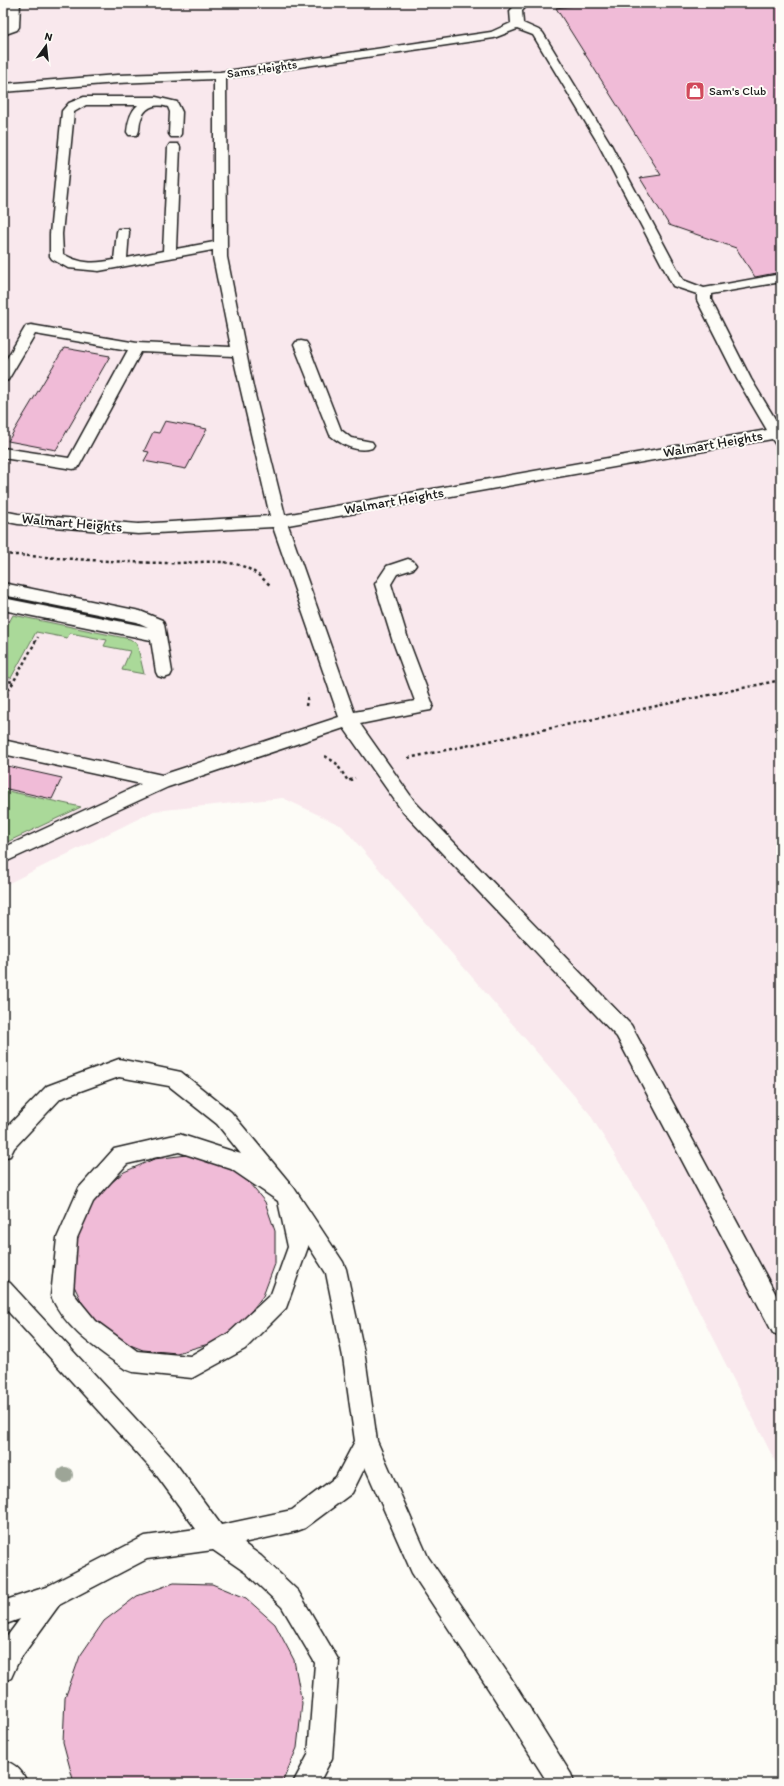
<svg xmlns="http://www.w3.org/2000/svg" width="784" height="1786" viewBox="0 0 784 1786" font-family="Itim,sans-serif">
	<rect width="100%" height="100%" fill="#fdfcf7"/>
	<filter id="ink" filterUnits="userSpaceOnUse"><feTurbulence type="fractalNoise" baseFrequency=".025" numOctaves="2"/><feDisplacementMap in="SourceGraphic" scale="8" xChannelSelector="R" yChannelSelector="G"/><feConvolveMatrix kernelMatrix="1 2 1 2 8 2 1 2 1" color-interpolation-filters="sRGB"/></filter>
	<g filter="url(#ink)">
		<polygon fill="#f9e8ed" points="50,3 781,3 781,1473 644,1203 589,1113 342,826 283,798 154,811 3,886 3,10"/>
		<g fill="#aad999" stroke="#637a5a">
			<polygon points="13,615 130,639 137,644 144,674 122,670 130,651 104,646 107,640 70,633 67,638 36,632 11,678 3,677 3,633"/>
			<polygon points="3,790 81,807 3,844"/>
		</g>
		<g fill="#f0bbd7" stroke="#1c1c1c">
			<polygon points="590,3 781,3 781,272 755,277 736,248 669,225 640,178 661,175 556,8"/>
			<polygon points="64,348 110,356 56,450 8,441"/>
			<polygon points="165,421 207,429 186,469 144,461 149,452 144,451 153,432 159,433"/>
			<polygon points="3,765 62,778 52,799 3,788"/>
			<polygon points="187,1155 218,1162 245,1178 265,1202 275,1231 275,1264 263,1296 242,1323 212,1343 177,1353 143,1350 112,1338 88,1315 74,1286 71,1253 79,1221 98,1194 124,1172 154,1159"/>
			<polygon points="174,1583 212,1584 246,1598 275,1624 294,1660 302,1703 297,1748 282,1783 74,1783 63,1742 65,1698 80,1656 104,1621 137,1596"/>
		</g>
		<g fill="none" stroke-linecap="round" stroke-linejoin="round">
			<g stroke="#1c1c1c" stroke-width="3">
				<g id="service">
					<path d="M517 3H529L522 11 523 23 541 31 543 33 610 143 683 280 704 288 781 274V282L711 294V300L751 379 780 427H781V447L776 445 772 439 288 525 354 712 415 701 392 639 375 584 387 566 408 559 413 561 416 565 413 569 397 574 391 584 408 639 433 705 431 710 425 711 360 724 415 802 631 1025 781 1304V1336L773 1333 617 1037 403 812 344 728 168 787 3 863V848L141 784 3 754V740L162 775 339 717 273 527 138 534 18 524 3 521V511L18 514 138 524 270 516 233 356 141 352 78 468 73 469 3 458V448L69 458 128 350 35 334 8 380 3 382V365L26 326 31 325 137 343 231 347 213 257V250L99 271 68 268 52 259 50 256V234L62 111 69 103 84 97H156L177 102 182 112 181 134 179 137H171L169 134 170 112 168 107C154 103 144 107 140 122 139 126 140 131 137 135H129L127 132C128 122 130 112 138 105H86L74 112 62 234 63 254C81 264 94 264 114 260L117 232 118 229H128L129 232 127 258 163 251 168 147 170 144H178L180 147 176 249 214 242V79L117 83 3 92V84L117 75 220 72 491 32 511 23 510 11ZM517 29 533 35 598 143 673 286 697 294V300L737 379 767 430 285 515 253 387 227 257 226 78 494 38Z"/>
					<path d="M301 341 306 342 308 345 341 430 351 438 372 442 374 445 372 448C356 453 342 445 330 435L294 345 296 342Z"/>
					<polygon points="3,583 140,611 162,620 164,624 172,672 170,676 164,678 158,676 156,672 151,640 3,610 3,598 148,627 137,622 3,595"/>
					<path d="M119 1059 181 1072 231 1112 294 1188 343 1262 346 1269 365 1357 377 1441 428 1557 509 1675 571 1774 574 1783H548L491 1693 412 1573 365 1467 352 1493 305 1528 297 1531 243 1543 261 1556 298 1591 339 1661 332 1758 319 1783H293L308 1755 315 1663 282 1607 245 1572 213 1550 147 1559 59 1605 19 1660 11 1678 3 1682V1642L20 1619 3 1625V1601L46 1587 145 1536 196 1529 155 1473 3 1306V1280L10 1283 171 1457 221 1525 292 1510 336 1477 355 1441 343 1357 326 1273 308 1245V1247L286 1308 245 1349 192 1378 133 1372 125 1369C97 1349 65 1329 51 1296L57 1238 79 1188 114 1149 179 1134 241 1154 217 1124 169 1086 119 1077 61 1098 14 1148 10 1156 3 1158V1131L47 1086ZM179 1152 231 1169 278 1201 288 1247 271 1294 229 1333 190 1356 137 1351 96 1321 73 1293 77 1238 93 1202 127 1164Z"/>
					<path d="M3 1760C15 1764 23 1771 27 1783H3Z"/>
				</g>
			</g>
			<g stroke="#1c1c1c" stroke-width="3">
				<polygon id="tertiary" points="6,3 20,3 19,27 17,30 3,35"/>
			</g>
			<g stroke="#1c1c1c" stroke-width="2.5" stroke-dasharray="3 3" stroke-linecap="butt">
				<path d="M3 554C57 558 111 562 165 563 188 564 213 559 235 564 250 567 260 576 271 586"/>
				<polyline points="3,680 13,682"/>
				<polyline points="3,701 38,637"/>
				<polyline points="306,706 308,694"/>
				<polyline points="325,756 336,763 348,781 355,778"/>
				<polyline points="408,758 781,680"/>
			</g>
			<use href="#service" fill="#fdfcf7" fill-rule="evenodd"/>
			<use href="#tertiary" fill="#fdfcf7" fill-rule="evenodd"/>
		</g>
		<circle fill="#9da597" cx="65" cy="1475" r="8"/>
	</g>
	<defs>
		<g id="shop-square" transform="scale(1)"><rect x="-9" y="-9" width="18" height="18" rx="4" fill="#d1495b" stroke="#fdfcf7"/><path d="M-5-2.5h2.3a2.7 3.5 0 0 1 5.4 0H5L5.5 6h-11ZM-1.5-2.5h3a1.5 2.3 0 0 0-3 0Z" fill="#fff"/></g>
	</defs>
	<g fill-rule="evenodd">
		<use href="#shop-square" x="695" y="91"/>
	</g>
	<g text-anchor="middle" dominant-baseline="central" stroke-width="4" stroke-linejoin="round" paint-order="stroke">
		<g font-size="12" fill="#1c1c1c" stroke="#fdfcf7">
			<text transform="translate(262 69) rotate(-8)">Sams Heights</text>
		</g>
		<g font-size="12" fill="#1c1c1c" stroke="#fdfcf7" text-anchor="start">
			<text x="709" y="91">Sam's Club</text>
		</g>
		<g font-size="14" fill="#1c1c1c" stroke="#fdfcf7">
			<text transform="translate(713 444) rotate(-10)">Walmart Heights</text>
			<text transform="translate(394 501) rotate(-10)">Walmart Heights</text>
			<text transform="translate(72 523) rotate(5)">Walmart Heights</text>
		</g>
	</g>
	<rect width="784" height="1786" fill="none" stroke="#fdfcf7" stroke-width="16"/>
	<rect x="8" y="8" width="768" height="1770" fill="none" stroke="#1c1c1c" stroke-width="1.5" filter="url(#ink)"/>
	<g transform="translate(46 46) rotate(15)" stroke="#fdfcf7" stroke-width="3" paint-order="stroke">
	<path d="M0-3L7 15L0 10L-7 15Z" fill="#1c1c1c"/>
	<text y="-6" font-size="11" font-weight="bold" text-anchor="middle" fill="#1c1c1c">N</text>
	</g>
</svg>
